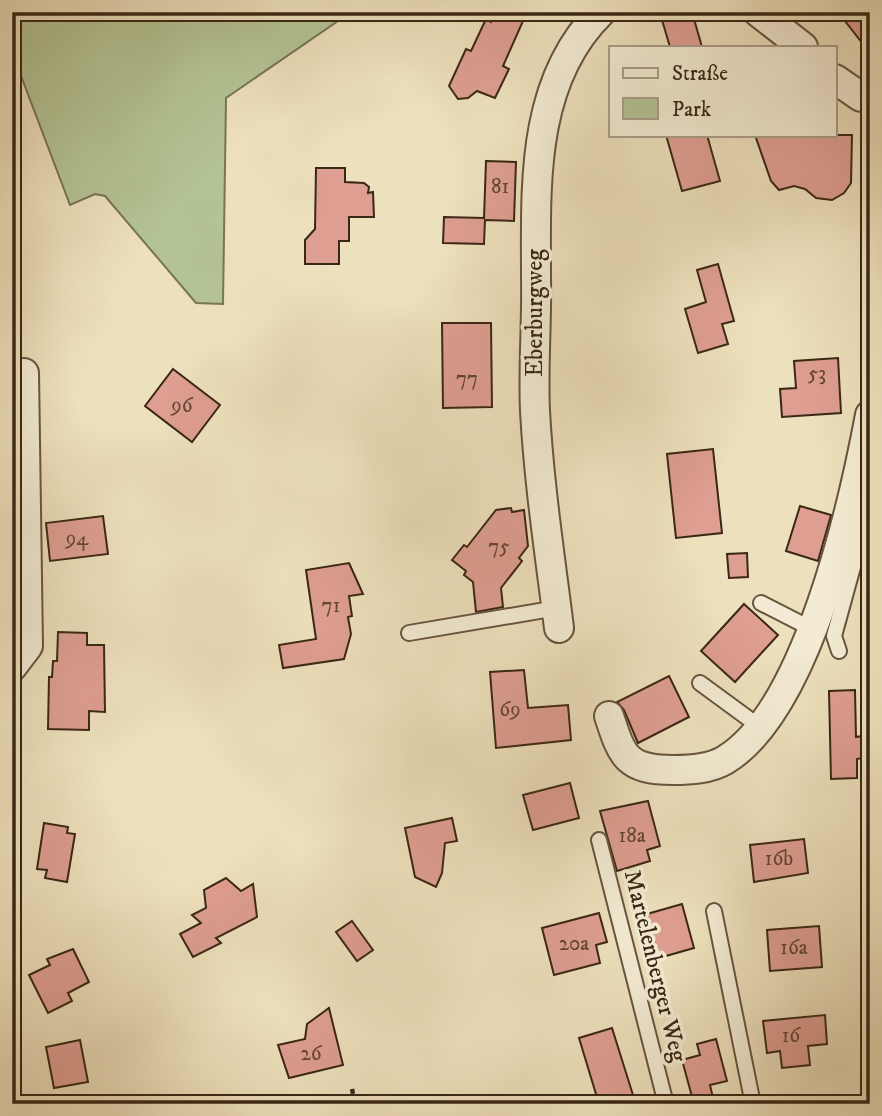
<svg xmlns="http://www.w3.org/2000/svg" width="882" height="1116" viewBox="0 0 882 1116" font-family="'IM FELL DW Pica',serif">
	<rect width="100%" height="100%" fill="#ede0bc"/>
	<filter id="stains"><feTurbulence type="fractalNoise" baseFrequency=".00286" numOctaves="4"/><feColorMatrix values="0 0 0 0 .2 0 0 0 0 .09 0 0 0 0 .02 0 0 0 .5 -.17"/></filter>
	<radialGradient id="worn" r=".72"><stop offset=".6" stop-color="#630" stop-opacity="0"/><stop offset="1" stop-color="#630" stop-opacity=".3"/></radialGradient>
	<polygon fill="#b4c394" stroke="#777554" stroke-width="2" points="12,12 351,12 226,98 223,304 196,303 105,196 95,194 70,205 12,52"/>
	<g fill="#de9e91" stroke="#3a2715" stroke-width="2">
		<polygon points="495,12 527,12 503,66 509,69 495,98 477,91 468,98 458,99 449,86 466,49 471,51 486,19 491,22"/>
		<polygon points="692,12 702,47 670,47 662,20"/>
		<polygon points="838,12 870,12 870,53"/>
		<polygon points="666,135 707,135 720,181 682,191"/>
		<polygon points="755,135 852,135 851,183 844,193 832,200 816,198 805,189 794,186 779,190 771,181"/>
		<polygon points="486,161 516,162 514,221 485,220 484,244 443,243 444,217 484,218"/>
		<polygon points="316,168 345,168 345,182 364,183 369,187 368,193 373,192 374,217 349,217 349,241 339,241 339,264 305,264 305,240 315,229"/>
		<polygon points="718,264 734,321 722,324 728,344 698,353 685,309 706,302 697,270"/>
		<polygon points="442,323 491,323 492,407 443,408"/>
		<polygon points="838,358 841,413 782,417 780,389 796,388 794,361"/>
		<polygon points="173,369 220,405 192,442 145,406"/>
		<polygon points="713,449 722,533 676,538 667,454"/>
		<polygon points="800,506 831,515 818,561 786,551"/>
		<polygon points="511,508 512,512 524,510 528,546 519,558 522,561 501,588 503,607 476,612 473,582 464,575 466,571 452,560 464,545 467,547 496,510"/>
		<polygon points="103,516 108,554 50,561 46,523"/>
		<polygon points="747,553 748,577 729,578 727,554"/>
		<polygon points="349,563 363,594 349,596 352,616 348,617 351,634 344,659 283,668 279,645 316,639 306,570"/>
		<polygon points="744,604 778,635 735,682 701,651"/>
		<polygon points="58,632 87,633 87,645 104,645 105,712 89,711 89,730 48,729 49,677 52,677 53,661 57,661"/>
		<polygon points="524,670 528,708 568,705 571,740 496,748 490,672"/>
		<polygon points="669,676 689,717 638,743 624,710 617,702"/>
		<polygon points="855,690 856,737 862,736 862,758 857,759 857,778 831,779 829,691"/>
		<polygon points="570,783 579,818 533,830 523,795"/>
		<polygon points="648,801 660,846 647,850 650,861 617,871 600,811"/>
		<polygon points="452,818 457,841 445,843 442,873 436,887 415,877 405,828"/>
		<polygon points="44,823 68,827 67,833 75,834 67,882 45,878 47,870 37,869"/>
		<polygon points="804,839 808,873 754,882 750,845"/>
		<polygon points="226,878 241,891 253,884 257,917 216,938 221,943 193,957 180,934 201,923 192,915 206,908 204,890"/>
		<polygon points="682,904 694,948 659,958 647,914"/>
		<polygon points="599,913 607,942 596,945 600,963 554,975 542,928"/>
		<polygon points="352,921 373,950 357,961 336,932"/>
		<polygon points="819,926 822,967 770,971 767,930"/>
		<polygon points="73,949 89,982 68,993 72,1001 48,1013 29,975 50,965 47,959"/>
		<polygon points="329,1008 343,1065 289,1078 278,1045 305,1039 307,1024"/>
		<polygon points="825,1015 827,1044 808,1046 810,1065 782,1068 780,1051 767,1053 763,1021"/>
		<polygon points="612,1028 633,1095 599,1104 579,1038"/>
		<polygon points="716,1039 727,1081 710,1085 713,1098 694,1104 682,1060 700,1055 697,1044"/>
		<polygon points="80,1040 88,1082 54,1088 46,1047"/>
	</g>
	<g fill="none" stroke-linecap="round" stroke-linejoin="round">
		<g stroke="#67553f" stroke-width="18">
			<g id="service">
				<polyline points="761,603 810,628"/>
				<polyline points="409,633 557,608"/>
				<polyline points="839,651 834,636 870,505"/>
				<polyline points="700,683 760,727"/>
				<polyline points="599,840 666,1104"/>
				<polyline points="714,911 753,1104"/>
			</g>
		</g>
		<g stroke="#67553f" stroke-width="32">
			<g id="minor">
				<polyline points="758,12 803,47"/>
				<polyline points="835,79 861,97 870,97"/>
				<path d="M559 628C550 556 539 484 535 411 533 367 537 322 536 278 536 187 530 82 601 12"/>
				<polyline points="12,667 28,646 24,373"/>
				<path d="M609 716C622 756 626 770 673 770 690 770 710 769 725 760 807 711 853 506 870 415"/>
			</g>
		</g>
		<polyline stroke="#3a2715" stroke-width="4.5" stroke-dasharray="5 3.5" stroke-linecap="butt" points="352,1089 355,1104"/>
		<use href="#service" stroke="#f3ebd3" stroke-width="14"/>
		<use href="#minor" stroke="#f3ebd3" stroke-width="28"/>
	</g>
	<g text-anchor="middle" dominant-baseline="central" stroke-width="7" stroke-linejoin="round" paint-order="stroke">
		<g font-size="21" fill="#634534">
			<text x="500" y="187">81</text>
			<text x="817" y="374">53</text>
			<text x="467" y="379">77</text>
			<text x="182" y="406">96</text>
			<text x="77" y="539">94</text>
			<text x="499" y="547">75</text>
			<text x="331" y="606">71</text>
			<text x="510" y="710">69</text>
			<text x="632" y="836">18a</text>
			<text x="779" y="859">16b</text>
			<text x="574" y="944">20a</text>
			<text x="794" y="948">16a</text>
			<text x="791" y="1036">16</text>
			<text x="311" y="1054">26</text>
		</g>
		<g font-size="24" fill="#3a2715" stroke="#f3ebd3">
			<text transform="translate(535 313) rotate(-90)">Eberburgweg</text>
			<text transform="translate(655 966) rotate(76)">Martelenberger Weg</text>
		</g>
	</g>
	<rect width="882" height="1116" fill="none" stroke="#ede0bc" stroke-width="42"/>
	<rect x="14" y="14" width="854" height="1088" fill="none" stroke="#3a2715" stroke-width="3.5"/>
	<rect x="21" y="21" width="840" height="1074" fill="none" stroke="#3a2715" stroke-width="2"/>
	<rect x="609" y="46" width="228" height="91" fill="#f3ebd3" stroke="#a99d87" stroke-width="2"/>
	<rect x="623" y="68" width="35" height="10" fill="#f3ebd3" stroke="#a99d87" stroke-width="2"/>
	<text x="672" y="80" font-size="21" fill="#3a2715">Straße</text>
	<rect x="623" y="98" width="35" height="21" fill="#b4c394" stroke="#a99d87" stroke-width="2"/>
	<text x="672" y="116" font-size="21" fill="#3a2715">Park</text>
	<rect width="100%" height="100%" filter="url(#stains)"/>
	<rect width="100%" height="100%" fill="url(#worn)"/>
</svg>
